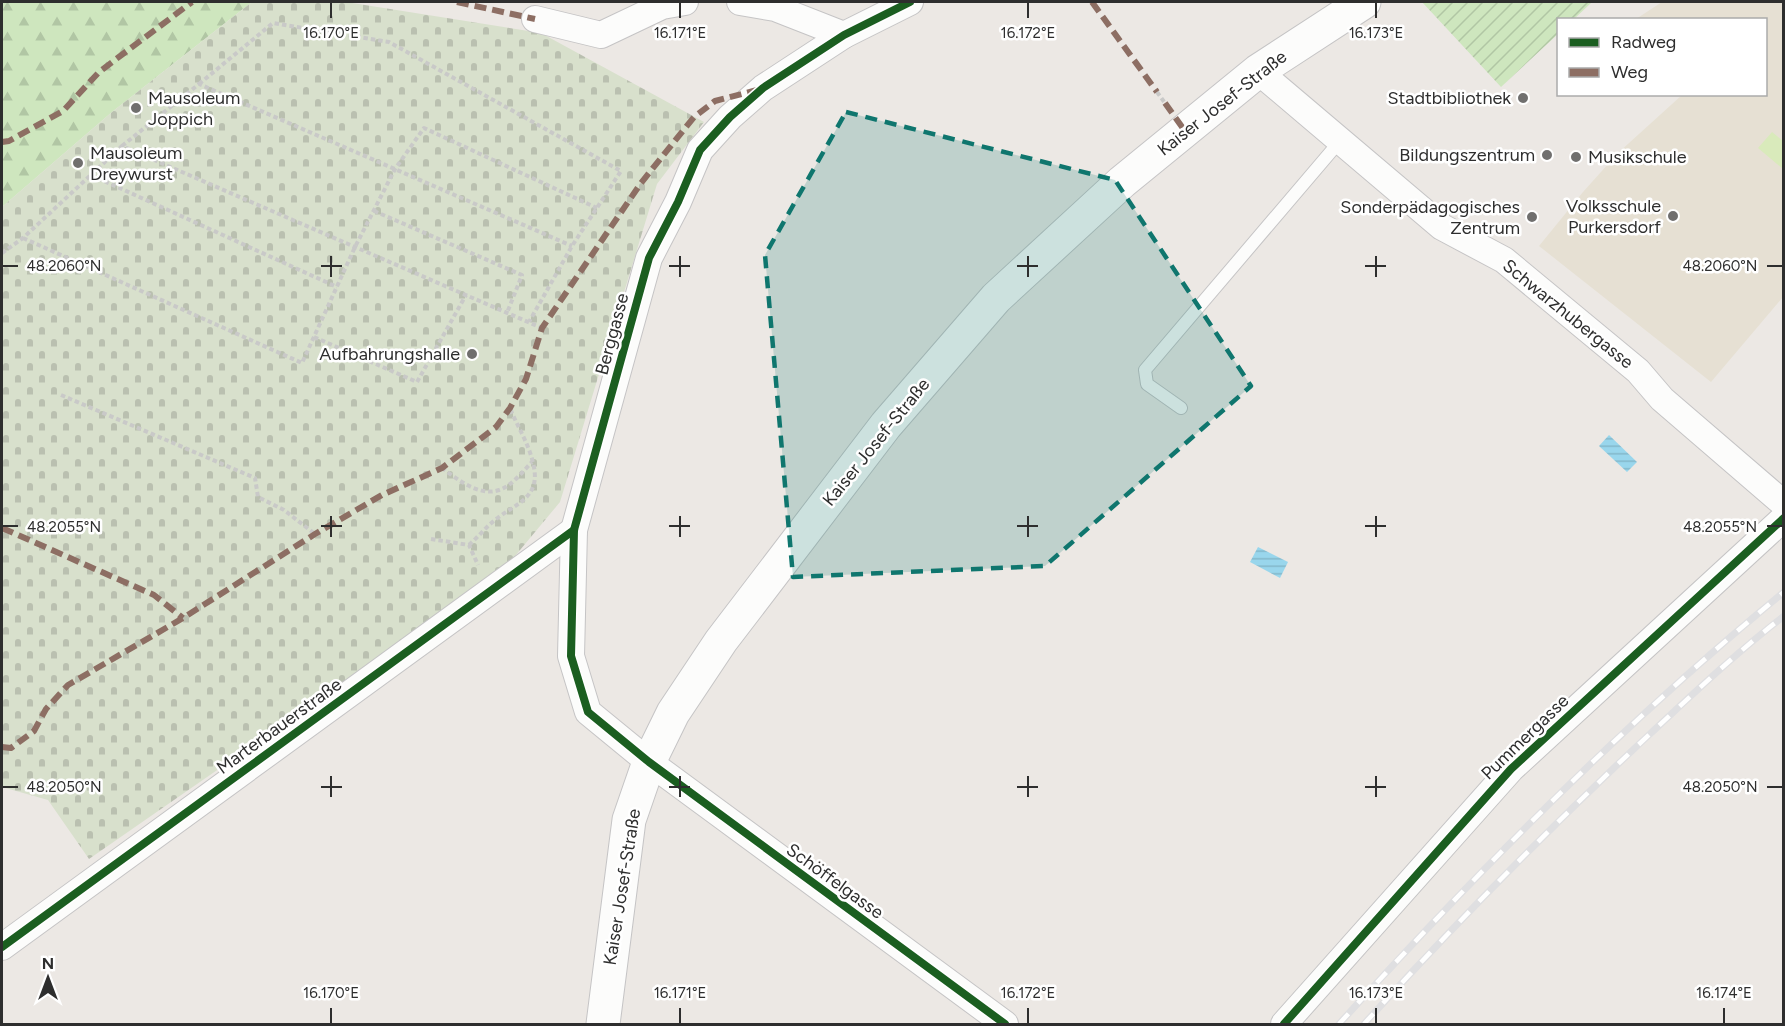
<svg xmlns="http://www.w3.org/2000/svg" width="1785" height="1026" viewBox="0 0 1785 1026" font-family="Figtree,sans-serif">
	<defs>
		<pattern id="forest-firs" width="22" height="20" patternUnits="userSpaceOnUse" patternTransform="scale(1.5)"><rect width="22" height="20" fill="#cee6be"/><path d="M5 1l3.5 6h-7zM16 11l3.5 6h-7z" fill="#b1c6a4"/></pattern>
		<pattern id="cemetery-stones" width="16" height="16" patternUnits="userSpaceOnUse" patternTransform="scale(1.5)"><rect width="16" height="16" fill="#d8e0cc"/><path d="M2 7V4a2 2 0 0 1 4 0v3zM10 15v-3a2 2 0 0 1 4 0v3z" fill="#bac0b0"/></pattern>
		<pattern id="garden-furrows" width="10" height="10" patternUnits="userSpaceOnUse" patternTransform="scale(1.5)"><rect width="10" height="10" fill="#cee6be"/><path d="M-1 1l2-2M0 10L10 0M9 11l2-2" fill="none" stroke="#b1c6a4"/></pattern>
		<pattern id="water-rules" width="6" height="5" patternUnits="userSpaceOnUse" patternTransform="scale(1.5)"><rect width="6" height="5" fill="#99d6ec"/><path d="M0 2.5h6" fill="none" stroke="#84b8cb"/></pattern>
	</defs>
	<rect width="100%" height="100%" fill="#ece8e4"/>
	<polygon fill="#e6e0d3" points="1662,2 1783,2 1783,297 1711,382 1539,246 1583,192 1618,153 1682,95 1766,94 1766,20 1636,19"/>
	<polygon fill="url(#forest-firs)" points="2,2 252,2 112,112 2,207"/>
	<polygon fill="url(#cemetery-stones)" points="252,2 346,2 541,33 704,122 657,184 560,502 501,573 89,859 48,800 2,787 2,207 112,112"/>
	<polygon fill="url(#garden-furrows)" points="1422,2 1590,2 1591,3 1574,19 1558,20 1558,34 1501,87"/>
	<polygon fill="#d9eabb" points="1772,132 1783,141 1783,169 1758,148"/>
	<g fill="url(#water-rules)">
		<polygon points="1609,435 1637,462 1627,472 1599,446"/>
		<polygon points="1258,547 1288,562 1280,578 1250,562"/>
	</g>
	<g fill="none" stroke-linecap="round" stroke-linejoin="round">
		<g stroke="#c5c4c5" stroke-width="14">
			<polyline id="service" points="1181,408 1147,384 1145,370 1340,141"/>
		</g>
		<g stroke="#c5c4c5" stroke-width="28">
			<g id="minor">
				<polyline points="740,2 775,8 844,35"/>
				<polyline points="910,2 844,35 763,88 730,117 700,150 678,202 649,258 574,530 571,656 588,712 649,762 1005,1024"/>
				<polyline points="535,19 601,35 662,6 685,2"/>
				<polyline points="1258,71 1442,227 1504,260 1638,371 1662,399 1784,504"/>
				<polyline points="2,947 574,530"/>
				<polyline points="1284,1024 1511,769 1784,518"/>
			</g>
		</g>
		<g stroke="#c5c4c5" stroke-width="35">
			<polyline id="secondary" points="603,1024 629,820 649,762 673,713 721,641 886,425 996,298 1122,182 1258,71 1364,2"/>
		</g>
		<g stroke="#c9c9c8" stroke-width="4" stroke-dasharray="4.5 3" stroke-linecap="butt">
			<polyline points="199,84 273,23 389,42 621,171 572,246 529,322"/>
			<polyline points="1157,92 1165,103"/>
			<polyline points="122,146 199,84 572,246"/>
			<polyline points="91,175 337,287"/>
			<polyline points="374,211 522,275 507,313"/>
			<polyline points="23,238 302,363 355,247 395,169 424,128 597,208"/>
			<polyline points="2,253 23,238 122,146 542,328"/>
			<polyline points="314,337 417,382 466,295"/>
			<polyline points="61,395 255,478 258,497 284,510 315,534"/>
			<path d="M442 468C457 479 479 497 499 490 512 486 523 471 532 462"/>
			<polyline points="431,539 469,545 478,565"/>
			<path d="M469 545C478 537 486 527 496 519 517 503 542 497 533 463 529 444 517 426 510 408"/>
		</g>
		<use href="#service" stroke="#fcfcfb" stroke-width="12"/>
		<use href="#minor" stroke="#fcfcfb" stroke-width="26"/>
		<use href="#secondary" stroke="#fcfcfb" stroke-width="33"/>
		<g stroke="#dfdfe1" stroke-width="7">
			<g id="rail">
				<path d="M1339 1024C1478 871 1623 724 1784 592"/>
				<path d="M1364 1024C1456 923 1551 826 1651 733 1694 693 1737 652 1784 616"/>
			</g>
		</g>
		<use href="#rail" stroke="#fff" stroke-width="4.5" stroke-dasharray="14" stroke-linecap="butt"/>
		<g stroke="#8d6e63" stroke-width="6" stroke-dasharray="12 6" stroke-linecap="butt">
			<polyline points="457,2 535,19"/>
			<polyline points="1092,2 1157,92"/>
			<polyline points="1165,103 1185,131"/>
			<polyline points="2,142 9,141 63,111 99,72 192,2"/>
			<polyline points="2,528 154,595 183,618"/>
			<polyline points="2,747 11,748 34,731 46,709 68,685 183,618 315,534 382,495 442,468 496,427 510,408 526,379 542,328 641,183 694,117 715,101 757,90"/>
		</g>
		<g stroke="#fff" stroke-width="11">
			<g id="cycleway">
				<polyline points="910,2 844,35 763,88 730,117 700,150 678,202 649,258 574,530 571,656 588,712 649,762 1005,1024"/>
				<polyline points="2,947 574,530"/>
				<polyline points="1284,1024 1511,769 1784,518"/>
			</g>
		</g>
		<use href="#cycleway" stroke="#1b5e20" stroke-width="8"/>
	</g>
	<path fill="#0f766e" fill-opacity="0.2" stroke="#0f766e" stroke-width="4.5" stroke-dasharray="12 8" stroke-linejoin="round" d="M846 112 1115 180 1251 386 1045 566 793 577 765 255Z"/>
	<path fill="none" stroke="#2e2e2e" stroke-width="2" d="M331 3V18M680 3V18M1028 3V18M1376 3V18M331 256V277M680 256V277M1028 256V277M1376 256V277M3 266H18M321 266H342M669 266H690M1017 266H1038M1365 266H1386M1767 266H1782M331 516V537M680 516V537M1028 516V537M1376 516V537M3 526H18M321 526H342M669 526H690M1017 526H1038M1365 526H1386M1767 526H1782M331 776V797M680 776V797M1028 776V797M1376 776V797M3 787H18M321 787H342M669 787H690M1017 787H1038M1365 787H1386M1767 787H1782M331 1008V1023M680 1008V1023M1028 1008V1023M1376 1008V1023M1724 1008V1023"/>
	<g fill="#706f6e" stroke="#fff" stroke-width="2">
		<circle cx="1523" cy="98" r="6"/>
		<circle cx="136" cy="108" r="6"/>
		<circle cx="1547" cy="155" r="6"/>
		<circle cx="1576" cy="157" r="6"/>
		<circle cx="78" cy="163" r="6"/>
		<circle cx="1673" cy="216" r="6"/>
		<circle cx="1532" cy="217" r="6"/>
		<circle cx="472" cy="354" r="6"/>
	</g>
	<g text-anchor="middle" dominant-baseline="central" stroke-width="5" stroke-linejoin="round" paint-order="stroke">
		<g font-size="18" fill="#2e2e2e" stroke="#fff" text-anchor="end">
			<text x="148" y="98" text-anchor="start">Mausoleum<tspan x="148" dy="21">Joppich</tspan></text>
			<text x="1511" y="98">Stadtbibliothek</text>
			<text x="90" y="153" text-anchor="start">Mausoleum<tspan x="90" dy="21">Dreywurst</tspan></text>
			<text x="1535" y="155">Bildungszentrum</text>
			<text x="1588" y="157" text-anchor="start">Musikschule</text>
			<text x="1661" y="206">Volksschule<tspan x="1661" dy="21">Purkersdorf</tspan></text>
			<text x="1520" y="207">Sonderpädagogisches<tspan x="1520" dy="21">Zentrum</tspan></text>
			<text x="460" y="354">Aufbahrungshalle</text>
		</g>
		<g font-size="18" fill="#2e2e2e" stroke="#fff">
			<text transform="translate(1222 103) rotate(-38)">Kaiser Josef-Straße</text>
			<text transform="translate(1568 314) rotate(39)">Schwarzhubergasse</text>
			<text transform="translate(612 334) rotate(-75)">Berggasse</text>
			<text transform="translate(876 442) rotate(-51)">Kaiser Josef-Straße</text>
			<text transform="translate(279 726) rotate(-36)">Marterbauerstraße</text>
			<text transform="translate(1525 737) rotate(-44)">Pummergasse</text>
			<text transform="translate(835 881) rotate(36)">Schöffelgasse</text>
			<text transform="translate(622 887) rotate(-81)">Kaiser Josef-Straße</text>
		</g>
	</g>
	<g font-size="15" text-anchor="middle" fill="#2e2e2e" stroke="#fff" stroke-width="5" stroke-linejoin="round" paint-order="stroke">
		<text x="331" y="38">16.170°E</text>
		<text x="680" y="38">16.171°E</text>
		<text x="1028" y="38">16.172°E</text>
		<text x="1376" y="38">16.173°E</text>
		<text x="64" y="271">48.2060°N</text>
		<text x="1720" y="271">48.2060°N</text>
		<text x="64" y="532">48.2055°N</text>
		<text x="1720" y="532">48.2055°N</text>
		<text x="64" y="792">48.2050°N</text>
		<text x="1720" y="792">48.2050°N</text>
		<text x="331" y="998">16.170°E</text>
		<text x="680" y="998">16.171°E</text>
		<text x="1028" y="998">16.172°E</text>
		<text x="1376" y="998">16.173°E</text>
		<text x="1724" y="998">16.174°E</text>
	</g>
	<rect width="1785" height="1026" fill="none" stroke="#2e2e2e" stroke-width="6"/>
	<rect x="1557" y="18" width="210" height="78" fill="#ffffff" stroke="#ababab" stroke-width="1.5"/>
	<rect x="1569" y="38" width="30" height="9" fill="#1b5e20" stroke="#ababab" stroke-width="1.5"/>
	<text x="1611" y="48" font-size="18" fill="#2e2e2e">Radweg</text>
	<rect x="1569" y="68" width="30" height="9" fill="#8d6e63" stroke="#ababab" stroke-width="1.5"/>
	<text x="1611" y="78" font-size="18" fill="#2e2e2e">Weg</text>
	<g transform="translate(48 978)" stroke="#ffffff" stroke-width="4.5" paint-order="stroke">
	<path d="M0-4.5L10 22L0 15L-10 22Z" fill="#2e2e2e"/>
	<text y="-9" font-size="16" font-weight="bold" text-anchor="middle" fill="#2e2e2e">N</text>
	</g>
</svg>
